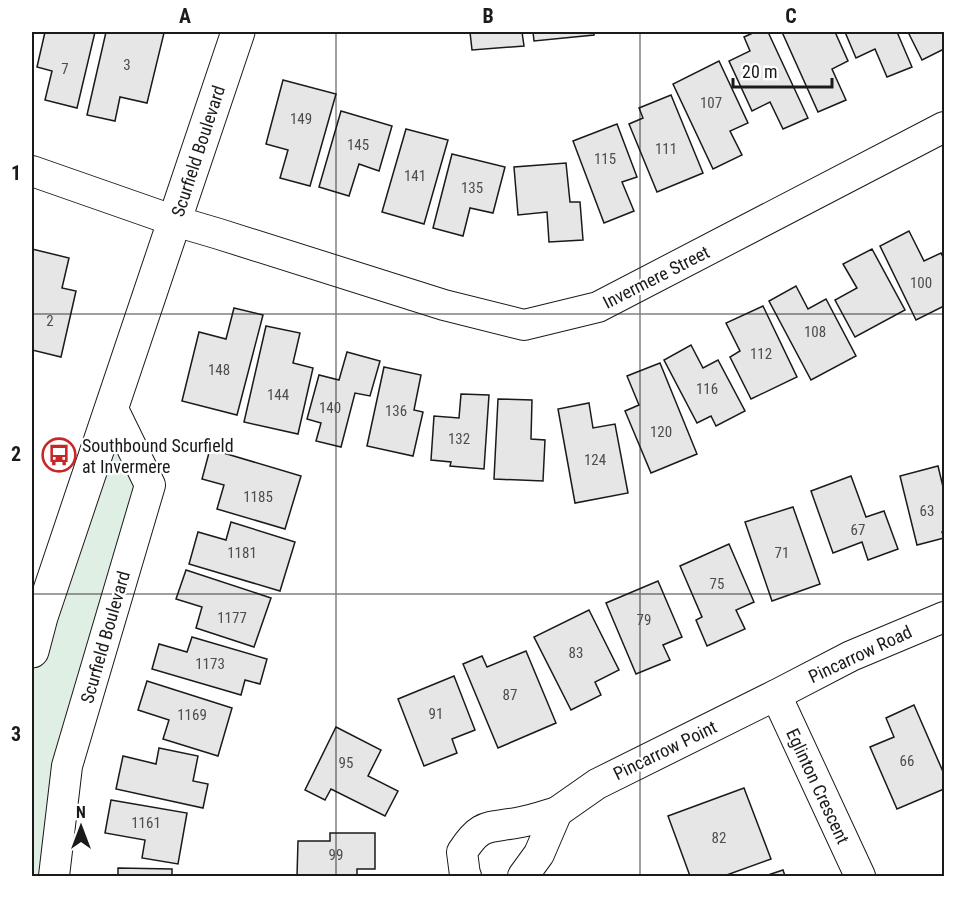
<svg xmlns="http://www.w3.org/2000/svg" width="976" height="908" viewBox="0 0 976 908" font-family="'Roboto Condensed',sans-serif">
	<rect width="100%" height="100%" fill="#fff"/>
	<polygon fill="#e0efe3" stroke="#6a6a6a" stroke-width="1.5" points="112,407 150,485 54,876 32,876 32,651"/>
	<g fill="#e6e6e6" stroke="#1a1a1a" stroke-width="1.5">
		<polygon points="45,32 95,32 77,108 45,100 52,71 37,67"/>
		<polygon points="106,32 157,32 164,33 147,103 120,97 115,121 87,115"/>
		<polygon points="470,32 522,32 524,46 472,50"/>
		<polygon points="533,32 594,32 594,35 534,41"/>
		<polygon points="755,32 768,32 808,118 783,129 770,102 752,111 729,61 750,51 744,37"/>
		<polygon points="782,32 835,32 848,61 832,69 846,100 818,112"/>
		<polygon points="845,32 897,32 912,67 887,77 875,49 856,58"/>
		<polygon points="908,32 944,32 944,49 922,60"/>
		<polygon points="719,61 748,123 730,131 742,155 713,169 673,84"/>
		<polygon points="283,80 336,94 310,186 280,178 288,150 266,144"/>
		<polygon points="671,95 703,173 657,192 629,124 643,118 639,108"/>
		<polygon points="341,111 392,126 379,171 359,164 349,196 319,187"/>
		<polygon points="617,124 637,177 622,182 634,211 604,223 573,141"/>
		<polygon points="406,129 448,140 424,224 382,212"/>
		<polygon points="452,154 505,167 493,213 470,208 463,236 433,228"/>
		<polygon points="566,163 570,202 580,202 583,240 549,242 547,212 518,215 514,167"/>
		<polygon points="909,231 924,261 941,253 944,259 944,306 916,320 880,246"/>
		<polygon points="32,249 69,258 62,288 76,291 61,357 32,350"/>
		<polygon points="872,249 905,310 855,337 835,300 857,288 843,264"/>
		<polygon points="796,286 808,309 826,299 856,356 811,380 769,301"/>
		<polygon points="763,306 797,377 751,399 730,357 740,351 726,323"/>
		<polygon points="234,308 263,315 237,415 182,401 199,332 226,339"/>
		<polygon points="266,326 300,333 293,363 313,368 298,434 244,422"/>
		<polygon points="691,345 703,368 718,360 745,411 716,426 711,416 697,423 664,360"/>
		<polygon points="347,352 380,361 370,396 355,393 341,447 316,441 321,423 307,419 319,375 339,380"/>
		<polygon points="660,363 697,454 651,473 625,411 639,405 627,376"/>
		<polygon points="384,367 421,375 414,410 423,412 413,456 367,446"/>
		<polygon points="461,394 489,395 484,469 450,466 451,462 431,460 434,416 459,418"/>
		<polygon points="498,399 532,400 531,439 545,440 543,481 494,479"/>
		<polygon points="589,403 593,428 615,424 628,493 575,503 558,409"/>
		<polygon points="210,449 301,476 285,529 217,509 224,485 202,479"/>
		<polygon points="938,466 944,491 944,531 942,532 944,538 917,545 900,476"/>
		<polygon points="851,476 866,517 884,511 898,549 868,560 862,542 833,553 811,491"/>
		<polygon points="793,507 820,584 772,601 745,522"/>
		<polygon points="231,522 295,542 280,591 189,564 198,532 226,540"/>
		<polygon points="729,544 754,602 736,610 745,629 707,646 696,620 702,617 680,566"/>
		<polygon points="186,570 271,598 254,647 196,628 202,607 176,599"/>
		<polygon points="658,581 682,637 663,645 670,660 636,674 606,603"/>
		<polygon points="589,610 619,670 595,682 601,695 571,710 534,637"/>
		<polygon points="192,637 267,659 260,684 245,680 241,695 152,669 159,644 187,652"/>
		<polygon points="526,651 556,723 498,748 463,664 482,656 487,667"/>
		<polygon points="454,676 475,730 452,739 457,753 424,766 398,699"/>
		<polygon points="147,681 232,708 218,756 163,739 169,720 138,710"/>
		<polygon points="914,705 944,774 944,789 897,809 870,747 894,737 886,718"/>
		<polygon points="336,727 381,750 368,776 398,791 385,816 331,789 325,800 305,790"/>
		<polygon points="159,748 198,756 193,781 208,784 203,808 116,789 123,756 156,764"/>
		<polygon points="744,788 771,859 724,876 690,876 668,816"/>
		<polygon points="111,800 187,813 178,864 142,858 145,840 105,833"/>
		<polygon points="330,833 375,833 375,869 357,869 357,876 297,876 298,841 330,841"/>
		<polygon points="118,868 172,869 172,876 118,876"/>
		<polygon points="783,870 785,876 765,876"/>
	</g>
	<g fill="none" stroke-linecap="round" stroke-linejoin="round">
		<g stroke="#1a1a1a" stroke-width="32">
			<g id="minor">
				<polyline points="32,171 175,221 219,234 444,305 524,325 598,307 944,127"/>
				<polyline points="776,695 860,876"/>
				<polyline points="557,812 597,784 776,695 851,656 944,617"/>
				<polyline points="54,876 67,766 150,485 112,407"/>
				<path d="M466 876 465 875 462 852C480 824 486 828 516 823 530 821 544 816 557 812L539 854 523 876"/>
			</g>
		</g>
		<g stroke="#1a1a1a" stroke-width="35">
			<polyline id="tertiary" points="32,651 41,617 238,32"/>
		</g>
		<use href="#minor" stroke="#fff" stroke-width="30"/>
		<use href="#tertiary" stroke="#fff" stroke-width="33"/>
	</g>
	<path fill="none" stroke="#1a1a1a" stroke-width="1.5" stroke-opacity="0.55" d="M336 32V876M640 32V876M32 314H944M32 594H944"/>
	<defs>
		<g id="bus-ring" transform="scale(1.725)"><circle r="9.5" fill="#fff" stroke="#c62828" stroke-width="1.5"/><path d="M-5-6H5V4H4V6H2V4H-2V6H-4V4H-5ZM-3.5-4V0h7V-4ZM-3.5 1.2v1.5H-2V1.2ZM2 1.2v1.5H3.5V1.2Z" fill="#c62828"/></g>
	</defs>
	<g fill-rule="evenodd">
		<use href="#bus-ring" x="59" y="455"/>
	</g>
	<g text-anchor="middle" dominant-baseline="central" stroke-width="4.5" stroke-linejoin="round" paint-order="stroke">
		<g font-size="15" fill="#4d4d4d">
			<text x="127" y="65">3</text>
			<text x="65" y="69">7</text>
			<text x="711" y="103">107</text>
			<text x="301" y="119">149</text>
			<text x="358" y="145">145</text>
			<text x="666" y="149">111</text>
			<text x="605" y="159">115</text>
			<text x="415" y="176">141</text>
			<text x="472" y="188">135</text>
			<text x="921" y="283">100</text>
			<text x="50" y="321">2</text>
			<text x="815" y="332">108</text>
			<text x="761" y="354">112</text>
			<text x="219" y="370">148</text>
			<text x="707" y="389">116</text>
			<text x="278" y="395">144</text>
			<text x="330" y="408">140</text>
			<text x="396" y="411">136</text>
			<text x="661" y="432">120</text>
			<text x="459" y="439">132</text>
			<text x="595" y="460">124</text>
			<text x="258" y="497">1185</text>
			<text x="927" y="511">63</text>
			<text x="858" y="530">67</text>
			<text x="242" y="553">1181</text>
			<text x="782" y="553">71</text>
			<text x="717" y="584">75</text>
			<text x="232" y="618">1177</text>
			<text x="644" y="620">79</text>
			<text x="576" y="653">83</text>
			<text x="210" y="664">1173</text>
			<text x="510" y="695">87</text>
			<text x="436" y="714">91</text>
			<text x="192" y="715">1169</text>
			<text x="907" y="761">66</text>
			<text x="346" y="763">95</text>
			<text x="146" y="823">1161</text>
			<text x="719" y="838">82</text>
			<text x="336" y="855">99</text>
		</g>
		<g font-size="18" fill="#1a1a1a" stroke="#fff">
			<text transform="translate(198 151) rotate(-72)">Scurfield Boulevard</text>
			<text transform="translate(656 277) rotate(-27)">Invermere Street</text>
			<text transform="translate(105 637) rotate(-74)">Scurfield Boulevard</text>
			<text transform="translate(860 654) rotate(-25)">Pincarrow Road</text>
			<text transform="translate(665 750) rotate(-26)">Pincarrow Point</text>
			<text transform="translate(818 786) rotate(65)">Eglinton Crescent</text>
		</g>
		<g font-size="18" fill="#1a1a1a" stroke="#fff" text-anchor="start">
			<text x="82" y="445">Southbound Scurfield<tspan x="82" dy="21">at Invermere</tspan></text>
		</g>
	</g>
	<rect width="976" height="908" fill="none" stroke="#ffffff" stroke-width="66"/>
	<g transform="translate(81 827)" stroke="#ffffff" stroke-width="4.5" paint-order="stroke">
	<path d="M0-4.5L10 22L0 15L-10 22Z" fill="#1a1a1a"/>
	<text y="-9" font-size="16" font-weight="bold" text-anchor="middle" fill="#1a1a1a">N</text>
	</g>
	<path d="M733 78v9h99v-9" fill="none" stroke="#1a1a1a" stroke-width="3"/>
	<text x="742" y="78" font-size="18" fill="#1a1a1a" stroke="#ffffff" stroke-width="4.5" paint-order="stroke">20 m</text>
	<rect x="33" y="33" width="910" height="842" fill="none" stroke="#1a1a1a" stroke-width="2"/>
	<g font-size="20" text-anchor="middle" font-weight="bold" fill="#1a1a1a">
		<text x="185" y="23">A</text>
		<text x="488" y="23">B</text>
		<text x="791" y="23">C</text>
		<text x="16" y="180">1</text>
		<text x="16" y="461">2</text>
		<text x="16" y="741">3</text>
	</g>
</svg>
